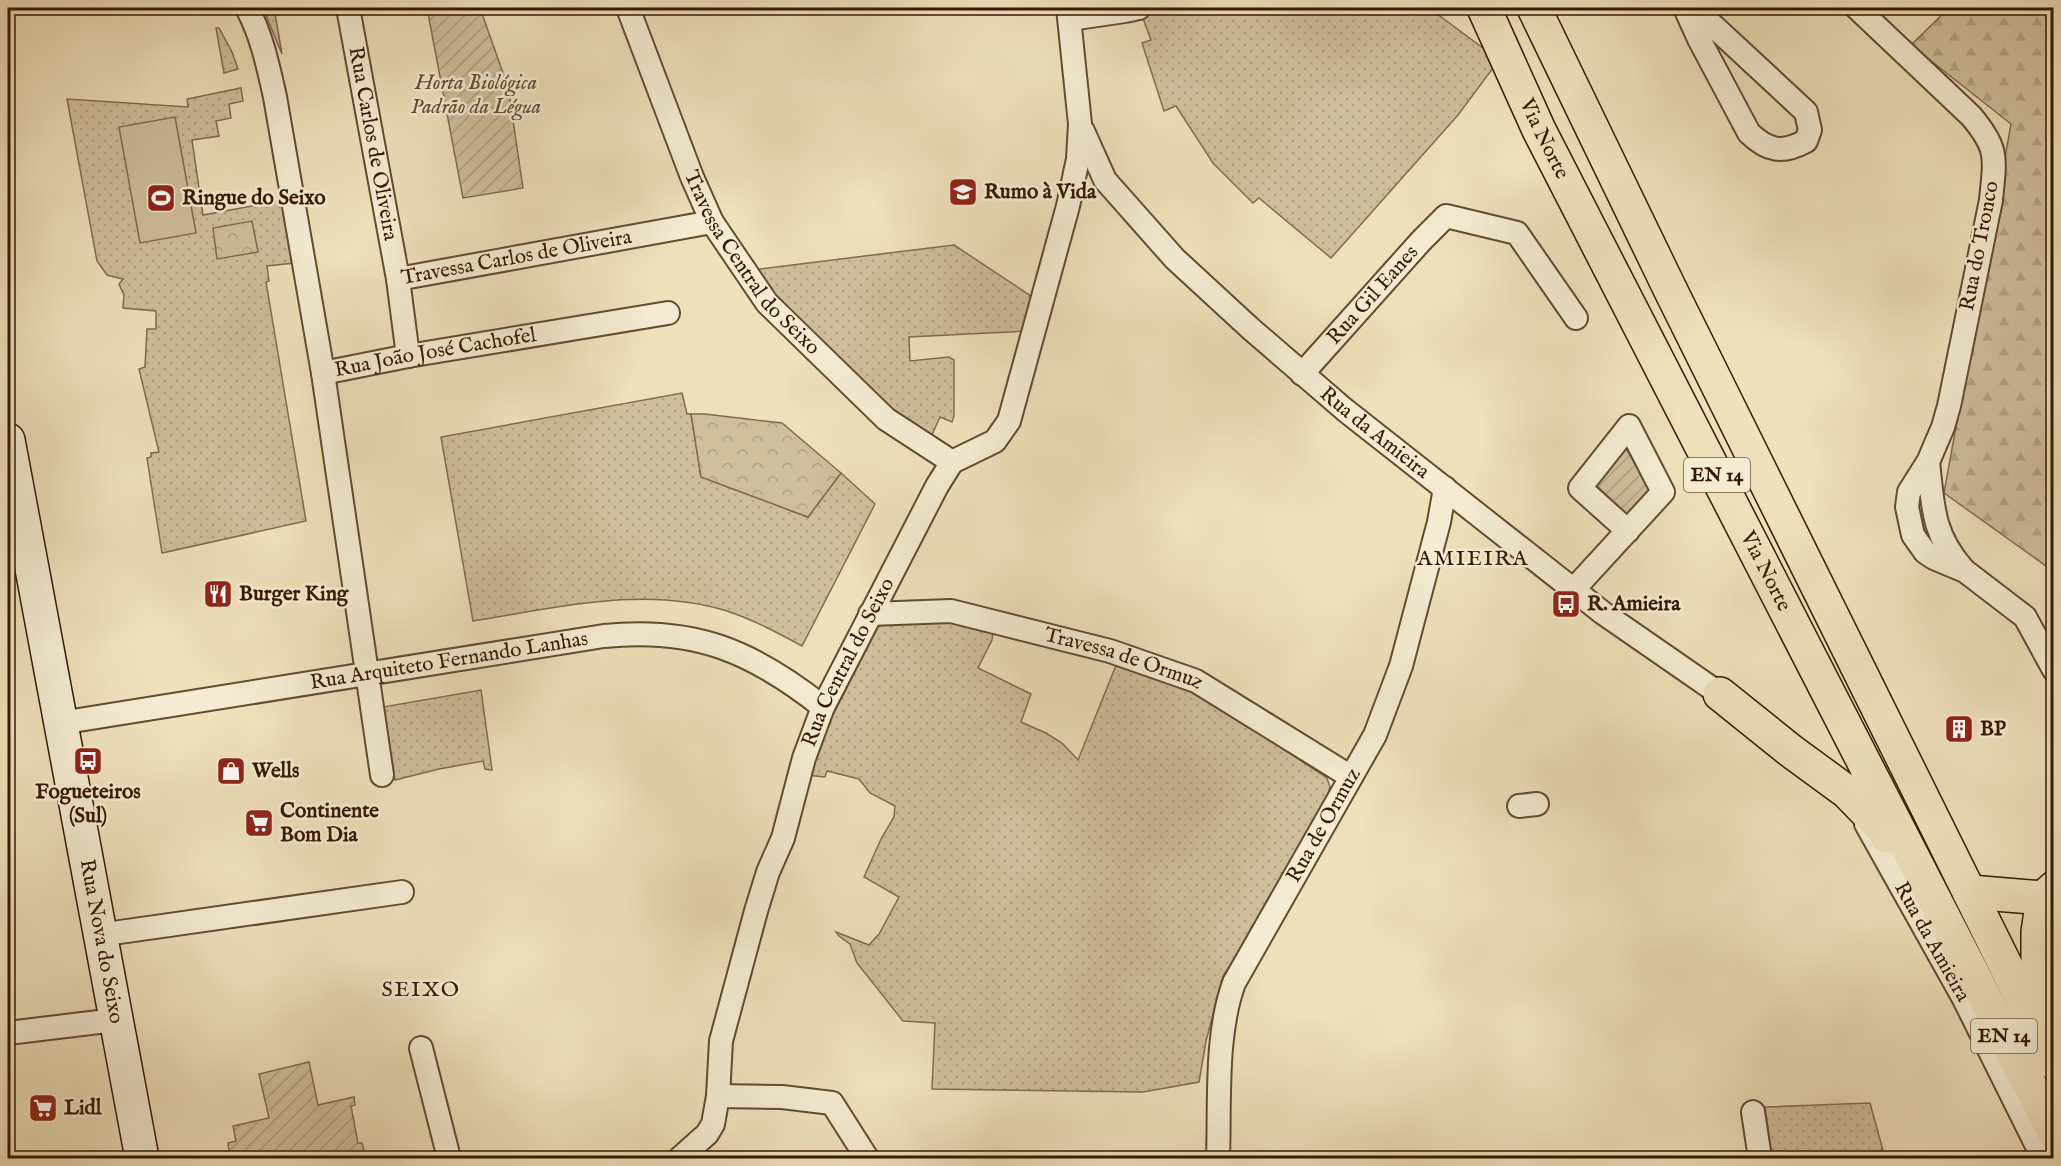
<svg xmlns="http://www.w3.org/2000/svg" width="2061" height="1166" viewBox="0 0 2061 1166" font-family="'IM FELL English',serif">
	<defs>
		<pattern id="grass-dots" width="8" height="8" patternUnits="userSpaceOnUse" patternTransform="scale(1.5)"><rect width="8" height="8" fill="#cfbe9a"/><path d="M2 2h.1M6 6h.1" fill="none" stroke="#b2a383" stroke-width="1.8" stroke-linecap="round"/></pattern>
		<pattern id="forest-firs" width="22" height="20" patternUnits="userSpaceOnUse" patternTransform="scale(1.5)"><rect width="22" height="20" fill="#cfbe9a"/><path d="M5 1l3.5 6h-7zM16 11l3.5 6h-7z" fill="#b2a383"/></pattern>
		<pattern id="park-crowns" width="20" height="18" patternUnits="userSpaceOnUse" patternTransform="scale(1.5)"><rect width="20" height="18" fill="#cfbe9a"/><path d="M2 6a3 3 0 1 1 6 0M12 15a3 3 0 1 1 6 0" fill="none" stroke="#b2a383"/></pattern>
		<pattern id="garden-furrows" width="10" height="10" patternUnits="userSpaceOnUse" patternTransform="scale(1.5)"><rect width="10" height="10" fill="#cfbe9a"/><path d="M-1 1l2-2M0 10L10 0M9 11l2-2" fill="none" stroke="#b2a383"/></pattern>
	</defs>
	<rect width="100%" height="100%" fill="#eee0b9"/>
	<filter id="stains"><feTurbulence type="fractalNoise" baseFrequency=".00333" numOctaves="4"/><feColorMatrix values="0 0 0 0 .2 0 0 0 0 .09 0 0 0 0 .02 0 0 0 .5 -.17"/></filter>
	<radialGradient id="worn" r=".72"><stop offset=".6" stop-color="#630" stop-opacity="0"/><stop offset="1" stop-color="#630" stop-opacity=".3"/></radialGradient>
	<g fill="url(#grass-dots)" stroke="#826b4e" stroke-width="1.5">
		<polygon points="271,8 274,8 282,54 265,13"/>
		<polygon points="1161,8 1178,8 1183,12 1188,8 1429,8 1499,60 1458,115 1331,258 1259,198 1253,203 1213,163 1176,106 1164,111 1142,43 1151,40 1141,13"/>
		<polygon points="216,28 219,28 232,52 238,69 224,73"/>
		<polygon points="241,88 243,101 229,104 231,118 216,121 219,136 192,140 203,215 285,200 294,263 267,266 269,281 266,282 306,521 162,553 147,458 151,457 151,453 159,452 139,369 145,367 147,329 156,329 156,311 123,308 124,295 119,284 123,279 107,275 97,261 67,99 188,107 187,99"/>
		<polygon points="954,245 1031,296 1026,331 909,337 910,361 949,357 954,360 954,416 952,422 940,417 930,439 872,397 751,270"/>
		<path d="M682 393 687 414H691L701 477 808 517 841 473 875 504 802 646C778 633 754 620 727 611 644 585 556 608 473 621L441 437Z"/>
		<polygon points="881,621 965,622 993,633 992,640 978,668 1031,694 1021,722 1046,733 1062,743 1078,760 1117,663 1187,685 1327,778 1330,787 1325,809 1258,922 1223,976 1206,1041 1199,1082 1143,1092 932,1089 935,1023 903,1021 857,963 850,944 839,936 836,932 869,945 879,934 899,897 864,877 881,839 894,817 895,806 870,793 859,779 827,771 825,777 805,775 816,748"/>
		<polygon points="481,690 492,770 485,769 483,761 439,769 395,780 383,707"/>
		<polygon points="1870,1103 1885,1158 1772,1158 1765,1107"/>
	</g>
	<polygon fill="url(#forest-firs)" stroke="#826b4e" stroke-width="1.5" points="1949,8 2053,8 2053,571 1944,493 2011,124 1911,45"/>
	<g fill="url(#park-crowns)" stroke="#826b4e" stroke-width="1.5">
		<polygon points="252,221 258,252 217,259 213,228"/>
		<polygon points="691,414 705,414 782,423 841,473 808,517 701,477"/>
	</g>
	<g fill="url(#garden-furrows)" stroke="#826b4e" stroke-width="1.5">
		<polygon points="427,8 480,8 508,87 523,188 463,198"/>
		<polygon points="1625,447 1652,491 1628,516 1595,484"/>
		<polygon points="309,1062 318,1105 354,1097 355,1105 351,1106 358,1143 362,1143 366,1158 235,1158 234,1156 230,1157 228,1143 236,1141 233,1126 269,1118 259,1074"/>
	</g>
	<polygon fill="#cfbe9a" stroke="#826b4e" stroke-width="1.5" points="175,117 196,233 140,243 119,127"/>
	<g fill="none" stroke-linecap="round" stroke-linejoin="round">
		<g stroke="#644a30" stroke-width="26">
			<g id="street">
				<path id="s1" d="M247 8C262 36 268 66 275 97L323 373 408 356 668 313"/>
				<path id="s2" d="M348 8 398 279"/>
				<path id="s3" d="M628 8 692 177 712 222 767 303 886 419 952 462"/>
				<path d="M1685 8 1699 39 1749 133C1768 151 1782 154 1806 141L1810 130 1806 112 1694 8"/>
				<path d="M1857 8 1971 116C1999 149 1995 158 1991 200L1949 406 1943 427 1928 462 1909 492 1907 507 1913 535 1925 552 1934 558 1965 571 2025 617 2054 670"/>
				<polyline points="1070,19 1125,11 1139,8"/>
				<path id="s4" d="M1083 131 1105 180 1175 259 1251 329 1345 410 1603 613 1720 694"/>
				<path id="s5" d="M408 356 398 279 712 222"/>
				<polyline points="323,373 382,775"/>
				<path id="s6" d="M1302 374 1421 241 1446 216 1517 233 1576 318"/>
				<path d="M1928 462C1933 505 1932 534 1963 569"/>
				<polyline points="1574,589 1663,492 1629,426 1580,488 1628,531"/>
				<path id="s7" d="M870 614 951 611 1110 651 1196 681 1351 777"/>
				<path id="s8" d="M60 723 604 636C695 627 752 651 823 707"/>
				<polyline points="1519,806 1537,804"/>
				<path id="s9" d="M1866 824 1964 999 2043 1158"/>
				<polyline points="99,935 402,892"/>
				<polyline points="8,1033 115,1020"/>
				<polyline points="421,1048 449,1158"/>
				<polyline points="718,1096 782,1097 832,1103 867,1158"/>
				<polyline points="1753,1112 1760,1158"/>
				<path id="s10" d="M680 1158 707 1134 713 1124 718 1096 721 1041 756 911 768 872 783 838 804 758 823 707 937 486 952 462 995 441 1009 421 1068 206 1078 159 1080 124 1068 8"/>
				<path id="s11" d="M1218 1158C1220 1103 1215 1035 1234 983L1375 735 1401 666 1439 522 1445 488"/>
			</g>
		</g>
		<g stroke="#361802" stroke-width="36">
			<g id="secondary">
				<path id="s12" d="M8 440 142 1158"/>
			</g>
		</g>
		<g stroke="#361802" stroke-width="36">
			<g id="highway">
				<path id="s13" d="M1484 8 1539 130 2054 1132"/>
				<polyline points="1534,8 1670,289 2054,1063"/>
				<polyline points="1720,694 1791,751 1847,792 1883,829 1887,836"/>
				<polyline points="1970,892 2043,898"/>
				<polyline points="2050,1026 2043,1001 2038,966 2038,932 2043,898 2054,888"/>
			</g>
		</g>
		<use href="#street" stroke="#f4ebd2" stroke-width="22"/>
		<use href="#secondary" stroke="#f4ebd2" stroke-width="33"/>
		<use href="#highway" stroke="#eee0b9" stroke-width="33"/>
	</g>
	<defs>
		<g id="school-square" transform="scale(1.5)"><rect x="-9" y="-9" width="18" height="18" rx="4" fill="#8f2418" stroke="#f4ebd2"/><path d="M0-5L7-2L0 1L-7-2ZM-4 1L0 2.5L4 1V4Q0 6-4 4Z" fill="#fff"/></g>
		<g id="stadium-square" transform="scale(1.5)"><rect x="-9" y="-9" width="18" height="18" rx="4" fill="#8f2418" stroke="#f4ebd2"/><path d="M0-5a6.5 5 0 1 0 0 10a6.5 5 0 1 0 0-10ZM-3.5-1.8h7v3.6h-7Z" fill="#fff"/></g>
		<g id="restaurant-square" transform="scale(1.5)"><rect x="-9" y="-9" width="18" height="18" rx="4" fill="#8f2418" stroke="#f4ebd2"/><path d="M-5-6h1v4h1v-4h1v4h1v-4h1v5L-1.5 .5V6h-2V.5L-5-1ZM5-6V6H3V1.5H1.5Q1.5-4 5-6Z" fill="#fff"/></g>
		<g id="bus-square" transform="scale(1.5)"><rect x="-9" y="-9" width="18" height="18" rx="4" fill="#8f2418" stroke="#f4ebd2"/><path d="M-5-6H5V4H4V6H2V4H-2V6H-4V4H-5ZM-3.5-4V0h7V-4ZM-3.5 1.2v1.5H-2V1.2ZM2 1.2v1.5H3.5V1.2Z" fill="#fff"/></g>
		<g id="building-square" transform="scale(1.5)"><rect x="-9" y="-9" width="18" height="18" rx="4" fill="#8f2418" stroke="#f4ebd2"/><path d="M-4-6H4V6H1V3H-1V6H-4ZM-2.5-4.3h1.7v1.8h-1.7ZM.8-4.3h1.7v1.8H.8ZM-2.5-1h1.7V.8h-1.7ZM.8-1h1.7V.8H.8Z" fill="#fff"/></g>
		<g id="shop-square" transform="scale(1.5)"><rect x="-9" y="-9" width="18" height="18" rx="4" fill="#8f2418" stroke="#f4ebd2"/><path d="M-5-2.5h2.3a2.7 3.5 0 0 1 5.4 0H5L5.5 6h-11ZM-1.5-2.5h3a1.5 2.3 0 0 0-3 0Z" fill="#fff"/></g>
		<g id="supermarket-square" transform="scale(1.5)"><rect x="-9" y="-9" width="18" height="18" rx="4" fill="#8f2418" stroke="#f4ebd2"/><path d="M-6-5.5h2.5l.6 2H6L4.5 2H-2.5L-4.4-4H-6ZM-1.5 3.2a1.3 1.3 0 1 0 .1 0ZM3 3.2a1.3 1.3 0 1 0 .1 0Z" fill="#fff"/></g>
	</defs>
	<g fill-rule="evenodd">
		<use href="#school-square" x="963" y="192"/>
		<use href="#stadium-square" x="161" y="198"/>
		<use href="#restaurant-square" x="218" y="594"/>
		<use href="#bus-square" x="1566" y="604"/>
		<use href="#building-square" x="1959" y="729"/>
		<use href="#bus-square" x="88" y="761"/>
		<use href="#shop-square" x="231" y="771"/>
		<use href="#supermarket-square" x="259" y="823"/>
		<use href="#supermarket-square" x="43" y="1108"/>
	</g>
	<g text-anchor="middle" dominant-baseline="central" stroke-width="5" stroke-linejoin="round" paint-order="stroke">
		<g fill="#f4ebd2" stroke="#6f5740" stroke-width="1.5">
			<rect x="1684" y="458" width="66" height="34" rx="4.5"/>
			<rect x="1971" y="1019" width="66" height="34" rx="4.5"/>
		</g>
		<g font-size="20" font-weight="bold" fill="#361802">
			<text x="1717" y="475">EN 14</text>
			<text x="2004" y="1036">EN 14</text>
		</g>
		<g font-size="21" font-style="italic" fill="#644a30" stroke="#f4ebd2">
			<text x="476" y="83">Horta Biológica<tspan x="476" dy="24">Padrão da Légua</tspan></text>
		</g>
		<g font-size="21" fill="#361802" stroke="#f4ebd2">
			<text stroke="none"><textPath href="#s13" startOffset="144">Via Norte</textPath></text>
			<text stroke="none"><textPath href="#s2" startOffset="138">Rua Carlos de Oliveira</textPath></text>
			<text transform="translate(1980 246) rotate(-79)">Rua do Tronco</text>
			<text stroke="none"><textPath href="#s5" startOffset="198">Travessa Carlos de Oliveira</textPath></text>
			<text stroke="none"><textPath href="#s3" startOffset="286">Travessa Central do Seixo</textPath></text>
			<text stroke="none"><textPath href="#s6" startOffset="106">Rua Gil Eanes</textPath></text>
			<text stroke="none"><textPath href="#s1" startOffset="488">Rua João José Cachofel</textPath></text>
			<text stroke="none"><textPath href="#s4" startOffset="424">Rua da Amieira</textPath></text>
			<text stroke="none"><textPath href="#s13" startOffset="630">Via Norte</textPath></text>
			<text stroke="none"><textPath href="#s8" startOffset="394">Rua Arquiteto Fernando Lanhas</textPath></text>
			<text stroke="none"><textPath href="#s7" startOffset="260">Travessa de Ormuz</textPath></text>
			<text stroke="none"><textPath href="#s10" startOffset="532">Rua Central do Seixo</textPath></text>
			<text stroke="none"><textPath href="#s11" startOffset="358">Rua de Ormuz</textPath></text>
			<text stroke="none"><textPath href="#s12" startOffset="510">Rua Nova do Seixo</textPath></text>
			<text stroke="none"><textPath href="#s9" startOffset="135">Rua da Amieira</textPath></text>
		</g>
		<g font-size="21" font-weight="bold" fill="#361802" stroke="#f4ebd2" text-anchor="start">
			<text x="984" y="192">Rumo à Vida</text>
			<text x="182" y="198">Ringue do Seixo</text>
			<text x="239" y="594">Burger King</text>
			<text x="1587" y="604">R. Amieira</text>
			<text x="1980" y="729">BP</text>
			<text x="252" y="771">Wells</text>
			<text x="88" y="792" text-anchor="middle">Fogueteiros<tspan x="88" dy="24">(Sul)</tspan></text>
			<text x="280" y="811">Continente<tspan x="280" dy="24">Bom Dia</tspan></text>
			<text x="64" y="1108">Lidl</text>
		</g>
		<g font-size="22" letter-spacing="1.5" fill="#361802" stroke="#f4ebd2">
			<text x="1473" y="559">AMIEIRA</text>
			<text x="421" y="990">SEIXO</text>
		</g>
	</g>
	<rect width="2061" height="1166" fill="none" stroke="#eee0b9" stroke-width="30"/>
	<rect x="9" y="9" width="2043" height="1148" fill="none" stroke="#361802" stroke-width="3"/>
	<rect x="15" y="15" width="2031" height="1136" fill="none" stroke="#361802" stroke-width="1.5"/>
	<rect width="100%" height="100%" filter="url(#stains)"/>
	<rect width="100%" height="100%" fill="url(#worn)"/>
</svg>
